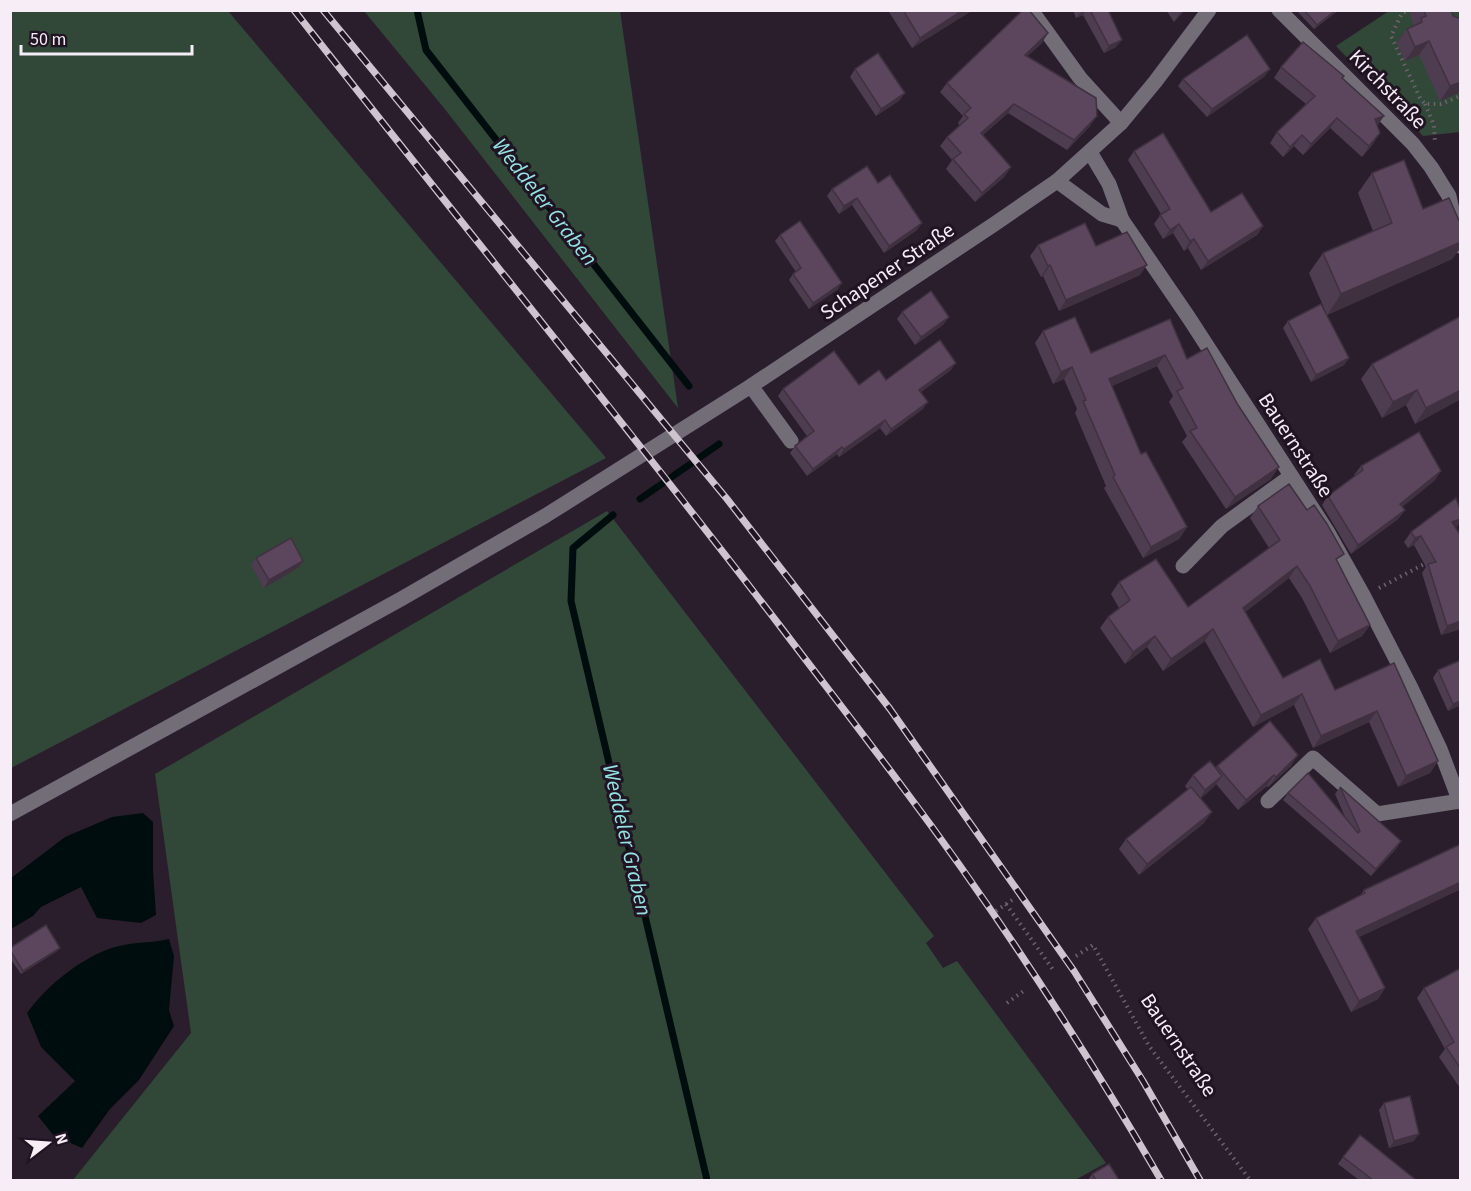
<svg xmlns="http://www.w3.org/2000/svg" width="1471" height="1191" viewBox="0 0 1471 1191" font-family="'Source Sans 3',sans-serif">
	<rect width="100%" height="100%" fill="#2b1e2c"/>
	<g fill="#314838">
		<polygon points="11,11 228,11 606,458 11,768"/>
		<polygon points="364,11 620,11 678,408 444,108"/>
		<polygon points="1389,11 1460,11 1460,132 1423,136 1336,46"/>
		<polygon points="607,511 934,936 926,943 943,968 957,961 1106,1163 1075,1180 73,1180 191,1033 155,774"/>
	</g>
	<g fill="#000d0e">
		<polygon points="143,813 153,822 153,870 156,915 141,923 97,918 81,887 41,907 33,916 11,929 11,878 65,837 112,817"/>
		<path d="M169 939 174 956 169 1010 174 1026 139 1080 110 1109 82 1148 54 1136 38 1116 75 1081 41 1047 27 1013C46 986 85 954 119 946 135 942 152 943 169 939Z"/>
	</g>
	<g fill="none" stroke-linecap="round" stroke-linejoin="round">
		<g stroke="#000d0e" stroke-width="7">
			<polyline points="417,10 426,50 689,386"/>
			<polyline points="640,499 719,444"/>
			<polyline points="613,515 573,548 571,601 707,1180"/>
		</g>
		<g stroke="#6e626f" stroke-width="4" stroke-dasharray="1.5 4.5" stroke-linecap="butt">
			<polyline points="1411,10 1402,13 1391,36 1420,98 1425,104 1441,104 1460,96"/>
			<polyline points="1425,104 1434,125 1435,143"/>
			<polyline points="1379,588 1428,562"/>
			<polyline points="1006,904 1054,971"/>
			<polyline points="996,911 1015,898"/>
			<polyline points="1076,956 1093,945 1149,1046 1250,1180"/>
			<polyline points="1007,1003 1025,990"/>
		</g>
		<g stroke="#726d76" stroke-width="15">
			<polyline points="1031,10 1080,78 1121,123"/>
			<polyline points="1279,10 1413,144 1431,167 1449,196 1460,246"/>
			<polyline points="1090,152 1109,184 1122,220 1189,318 1327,531 1363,595 1411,688 1440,749 1460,802"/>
			<polyline points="1057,181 1102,214 1122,220"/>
			<polyline points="751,386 791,441"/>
			<polyline points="1183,566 1222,526 1291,476"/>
			<polyline points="1268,801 1313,758 1377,814 1460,801"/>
			<polyline points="10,814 401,599 545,516 751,386 993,225 1057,181 1121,123 1155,82 1209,10"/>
		</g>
		<g stroke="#cec4cf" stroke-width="7">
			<g id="rail">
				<path d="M294 10C455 216 621 418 780 626 821 680 863 734 904 789 998 914 1083 1046 1161 1180"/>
				<polyline points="323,10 727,499 890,709 1074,971 1143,1081 1200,1180"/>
			</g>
		</g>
		<use href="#rail" stroke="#211422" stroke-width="4.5" stroke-dasharray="14" stroke-linecap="butt"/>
	</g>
	<g fill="#4e3c50">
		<polygon points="890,10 973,10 912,48 889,12"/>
		<polygon points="1073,10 1108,10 1116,47 1104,53 1083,15 1076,18"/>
		<polygon points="1166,10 1185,10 1174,22"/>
		<polygon points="1296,10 1339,10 1314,29"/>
		<polygon points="1413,10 1451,10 1461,92 1440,101 1419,55 1405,61 1397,43 1407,29 1414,26 1410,15"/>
		<polygon points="1042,43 1027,56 1090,126 1067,150 1008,113 983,135 1011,167 1004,177 975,202 946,169 952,160 940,146 947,137 960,126 958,123 963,116 940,92 947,83"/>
		<polygon points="1281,67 1342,78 1384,116 1377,126 1373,144 1362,157 1330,128 1303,155 1294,146 1283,157 1270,143 1277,132 1306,104 1274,78"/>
		<polygon points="855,69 900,100 876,116 850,77"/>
		<polygon points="1265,76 1207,117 1178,86 1183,79"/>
		<polygon points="1134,151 1211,212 1263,226 1257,235 1201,270 1188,248 1184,251 1173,233 1163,239 1154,224 1161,214 1128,160"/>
		<polygon points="1372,173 1423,209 1461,225 1461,247 1452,259 1327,315 1309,273 1323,253 1373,231 1358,193"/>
		<polygon points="878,183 917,230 884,253 852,205 839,214 827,196 832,189"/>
		<polygon points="780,235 838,289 809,309 789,280 793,274 796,272 775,241"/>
		<polygon points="1038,245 1096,246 1140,275 1059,311 1043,276 1041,277 1030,256"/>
		<polygon points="902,312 944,324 915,345 897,319"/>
		<polygon points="1461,316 1461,402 1459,400 1415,424 1406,405 1382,418 1361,379 1372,364"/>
		<polygon points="1170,319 1187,359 1271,479 1226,509 1182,442 1187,436 1169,402 1173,396 1157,366 1112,386 1141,454 1187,527 1179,539 1143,558 1104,488 1106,486 1075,413 1077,409 1064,379 1053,384 1035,343 1043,331 1091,353"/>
		<polygon points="1288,321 1349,358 1344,365 1311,382 1283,328"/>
		<polygon points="951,370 921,392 923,409 886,436 880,428 839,457 837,454 807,476 790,453 795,446 807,436 778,396 783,389 859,385 886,380"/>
		<polygon points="1361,466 1435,480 1402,507 1405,510 1398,519 1351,554 1322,505 1328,496 1355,476 1354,475"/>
		<polygon points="1258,506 1338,562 1370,625 1362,636 1330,653 1302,598 1289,578 1245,612 1283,678 1335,690 1394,663 1438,761 1430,773 1398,787 1369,722 1313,748 1294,705 1253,727 1205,641 1163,671 1147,647 1125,664 1100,628 1108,617 1119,608 1111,594 1119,582 1188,607 1269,548 1250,518"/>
		<polygon points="1461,512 1461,521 1456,528 1461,536 1461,629 1441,635 1422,573 1426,567 1414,545 1408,548 1404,542 1411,532"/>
		<polygon points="256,558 303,561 298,568 264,588 251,565"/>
		<polygon points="1438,670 1461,705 1448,711 1433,678"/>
		<polygon points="1217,766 1291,766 1268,787 1267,786 1238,810 1216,784 1200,798 1204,823 1139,875 1119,849 1126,839 1188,790 1185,786 1193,775 1216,768"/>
		<polygon points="1340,787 1401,841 1396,849 1371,876 1283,800 1288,793 1345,817 1335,794"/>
		<polygon points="1461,889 1359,937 1385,988 1378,999 1351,1012 1308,929 1316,918 1360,896 1364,890"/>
		<polygon points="10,948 60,948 57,951 21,974 10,958"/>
		<polygon points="1461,968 1461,1088 1460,1088 1439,1057 1445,1049 1417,998 1424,988"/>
		<polygon points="1384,1103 1414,1141 1389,1148 1379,1110"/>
		<polygon points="1343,1157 1416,1180 1359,1180 1338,1164"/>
		<polygon points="1092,1174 1119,1180 1088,1180"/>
	</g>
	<g fill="#403141">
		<polygon points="963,10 973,10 912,48 920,38"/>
		<polygon points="1086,10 1083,15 1076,18 1082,11"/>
		<polygon points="1182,10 1185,10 1174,22"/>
		<polygon points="1336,10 1339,10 1314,29 1317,25"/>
		<polygon points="1048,33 1042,43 1018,65 1025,55"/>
		<polygon points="1122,40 1116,47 1104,53 1109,46"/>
		<polygon points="1429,41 1419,55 1405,61 1415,47"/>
		<polygon points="1270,69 1265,76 1207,117 1212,109"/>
		<polygon points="1461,82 1461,92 1440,101 1450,86"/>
		<polygon points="905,93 900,100 876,116 881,109"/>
		<polygon points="1014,104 1008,113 974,143 981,133"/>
		<polygon points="1097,116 1090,126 1067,150 1074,140"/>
		<polygon points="1384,116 1377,126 1375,119"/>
		<polygon points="1337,118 1330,128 1303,155 1311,144"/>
		<polygon points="1380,133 1373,144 1362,157 1369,146"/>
		<polygon points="1302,135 1294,146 1283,157 1290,147"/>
		<polygon points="1011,167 1004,177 975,202 982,193"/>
		<polygon points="857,198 852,205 839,214 844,206"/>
		<polygon points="922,223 917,230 884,253 889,246"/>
		<polygon points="1179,224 1173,233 1163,239 1170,230"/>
		<polygon points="1263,226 1257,235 1201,270 1208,261"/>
		<polygon points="1194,239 1188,248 1184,251 1190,241"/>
		<polygon points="1461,242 1461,247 1452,259 1327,315 1341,294"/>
		<polygon points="1050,265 1043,276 1041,277 1048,266"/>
		<polygon points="1147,265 1140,275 1059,311 1066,300"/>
		<polygon points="842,283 838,289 809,309 813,303"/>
		<polygon points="949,317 944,324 915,345 921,337"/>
		<polygon points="1165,355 1157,366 1101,391 1109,379"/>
		<polygon points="1349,358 1344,365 1311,382 1316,375"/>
		<polygon points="956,363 951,370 914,397 919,390"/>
		<polygon points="1072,367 1064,379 1053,384 1061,372"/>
		<polygon points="1417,390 1406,405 1382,418 1393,402"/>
		<polygon points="1461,390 1461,399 1459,400 1415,424 1426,408"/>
		<polygon points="928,402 923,409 886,436 891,429"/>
		<polygon points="885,420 880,428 839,457 844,449"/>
		<polygon points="842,447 837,454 807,476 813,469"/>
		<polygon points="1279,467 1271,479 1226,509 1235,497"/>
		<polygon points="1441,471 1435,480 1394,514 1400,504"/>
		<polygon points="1405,510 1398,519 1351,554 1358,545"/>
		<polygon points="1461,519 1461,521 1456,528 1452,522"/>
		<polygon points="1187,527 1179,539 1143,558 1151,547"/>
		<polygon points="1421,536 1414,545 1408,548 1415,538"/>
		<polygon points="303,561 298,568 264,588 269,580"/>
		<polygon points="1297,566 1289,578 1235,620 1243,608"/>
		<polygon points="1461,621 1461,629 1441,635 1447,626"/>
		<polygon points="1370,625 1362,636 1330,653 1338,641"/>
		<polygon points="1213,629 1205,641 1163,671 1171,659"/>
		<polygon points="1155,636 1147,647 1125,664 1133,652"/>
		<polygon points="1302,694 1294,705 1253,727 1261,715"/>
		<polygon points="1461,701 1461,705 1448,711 1453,704"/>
		<polygon points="1377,711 1369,722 1313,748 1321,736"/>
		<polygon points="1298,755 1291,766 1268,787 1276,777"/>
		<polygon points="1438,761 1430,773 1398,787 1406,776"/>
		<polygon points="1274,775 1267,786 1238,810 1246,800"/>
		<polygon points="1222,776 1214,787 1198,801 1205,790"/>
		<polygon points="1212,812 1204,823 1139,875 1147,864"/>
		<polygon points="1401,841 1396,849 1371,876 1376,869"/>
		<polygon points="1461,882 1461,889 1349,942 1356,931"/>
		<polygon points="60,948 57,951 21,974 23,971"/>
		<polygon points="1385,988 1378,999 1351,1012 1359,1001"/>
		<polygon points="1419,1134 1414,1141 1389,1148 1394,1141"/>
	</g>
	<g fill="#5b465d" stroke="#403141" stroke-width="1.5">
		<polygon points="903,10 963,10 920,38"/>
		<polygon points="1023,10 1029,10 1048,33 1025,55 1096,98 1097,116 1074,140 1014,104 981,133 1011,167 982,193 953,159 961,153 947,137 968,118 964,114 971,108 947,83"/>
		<polygon points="1090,10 1108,10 1122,40 1109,46"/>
		<polygon points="1304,10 1336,10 1317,25"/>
		<polygon points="1424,10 1451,10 1453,16 1461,19 1461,82 1450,86 1429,41 1415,47 1407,29 1422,22 1421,18 1426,16"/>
		<polygon points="1247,35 1270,69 1212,109 1183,79"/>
		<polygon points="1303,42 1344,76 1342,78 1384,116 1375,119 1380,133 1369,146 1337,118 1311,144 1302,135 1290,147 1277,132 1315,96 1281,67"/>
		<polygon points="878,53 905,93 881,109 855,69"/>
		<polygon points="1163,133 1211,212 1242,193 1263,226 1208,261 1194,239 1190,241 1179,224 1170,230 1160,215 1170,209 1134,151"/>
		<polygon points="1404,160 1423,209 1449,198 1461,225 1461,242 1341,294 1323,253 1392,223 1372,173"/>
		<polygon points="867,166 878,183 890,175 922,223 889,246 857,198 844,206 832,189"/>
		<polygon points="800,221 842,283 813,303 793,274 801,268 780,235"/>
		<polygon points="1085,223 1096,246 1127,232 1147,265 1066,300 1050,265 1048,266 1038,245"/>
		<polygon points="931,291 949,317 921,337 902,312"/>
		<polygon points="1321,304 1349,358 1316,375 1288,321"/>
		<polygon points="1461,316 1461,390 1426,408 1417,390 1393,402 1372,364"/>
		<polygon points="1075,317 1091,353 1170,319 1187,359 1207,348 1238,405 1279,467 1235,497 1190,431 1197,428 1177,391 1183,388 1165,355 1109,379 1141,454 1146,452 1187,527 1151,547 1113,477 1115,475 1083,401 1086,400 1072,367 1061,372 1043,331"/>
		<polygon points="940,340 956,363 919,390 928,402 891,429 885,420 844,449 842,447 813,469 795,446 814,431 783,389 834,351 859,385 879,370 886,380"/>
		<polygon points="1419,432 1441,471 1400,504 1405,510 1358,545 1328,496 1363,470 1361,466"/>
		<polygon points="1289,484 1307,510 1314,505 1327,524 1344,554 1336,559 1370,625 1338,641 1310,586 1297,566 1243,608 1283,678 1320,659 1335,690 1394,663 1438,761 1406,776 1377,711 1321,736 1302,694 1261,715 1213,629 1171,659 1155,636 1133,652 1108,617 1130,600 1119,582 1156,559 1188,607 1280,540 1258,506"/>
		<polygon points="1456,498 1461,512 1461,519 1452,522 1461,536 1461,621 1447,626 1428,564 1436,562 1421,536 1415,538 1411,532"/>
		<polygon points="291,538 303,561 269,580 256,558"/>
		<polygon points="1461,660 1461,701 1453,704 1438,670"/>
		<polygon points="1270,721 1298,755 1276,777 1274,775 1246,800 1217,766"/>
		<polygon points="1210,761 1222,776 1205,790 1193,775"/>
		<polygon points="1308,773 1358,833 1360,831 1340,787 1401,841 1376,869 1288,793"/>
		<polygon points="1191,787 1212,812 1147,864 1126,839"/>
		<polygon points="1461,844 1461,882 1356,931 1385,988 1359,1001 1316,918 1365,893 1364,890"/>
		<polygon points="46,925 60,948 23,971 10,950 10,948"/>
		<polygon points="1461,968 1461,1069 1446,1047 1454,1042 1424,988"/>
		<polygon points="1410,1096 1419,1134 1394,1141 1384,1103"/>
		<polygon points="1360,1135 1416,1180 1373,1180 1343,1157"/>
		<polygon points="1109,1164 1119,1180 1096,1180 1092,1174"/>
	</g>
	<g text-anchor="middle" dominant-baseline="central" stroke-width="6" stroke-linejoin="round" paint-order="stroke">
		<g font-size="21" fill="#f6edf7" stroke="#211422">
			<text transform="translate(1388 89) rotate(46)">Kirchstraße</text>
			<text transform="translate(887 271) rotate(-34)">Schapener Straße</text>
			<text transform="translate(1296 445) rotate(57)">Bauernstraße</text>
			<text transform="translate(1179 1045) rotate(56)">Bauernstraße</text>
		</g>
		<g font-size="22" font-style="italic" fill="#95e3e4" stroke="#211422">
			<text transform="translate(545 202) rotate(52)">Weddeler Graben</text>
			<text transform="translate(627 840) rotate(77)">Weddeler Graben</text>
		</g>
	</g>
	<rect width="1471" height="1191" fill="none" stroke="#f6edf7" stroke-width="24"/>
	<g transform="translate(48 1143) rotate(73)" stroke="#211422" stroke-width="4.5" paint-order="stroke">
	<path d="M0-4.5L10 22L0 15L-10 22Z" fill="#f6edf7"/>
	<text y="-9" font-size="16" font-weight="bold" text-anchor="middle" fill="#f6edf7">N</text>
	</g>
	<path d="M21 45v9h171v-9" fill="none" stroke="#f6edf7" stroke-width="3"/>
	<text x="30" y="45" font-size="18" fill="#f6edf7" stroke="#211422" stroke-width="4.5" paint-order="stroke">50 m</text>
</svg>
